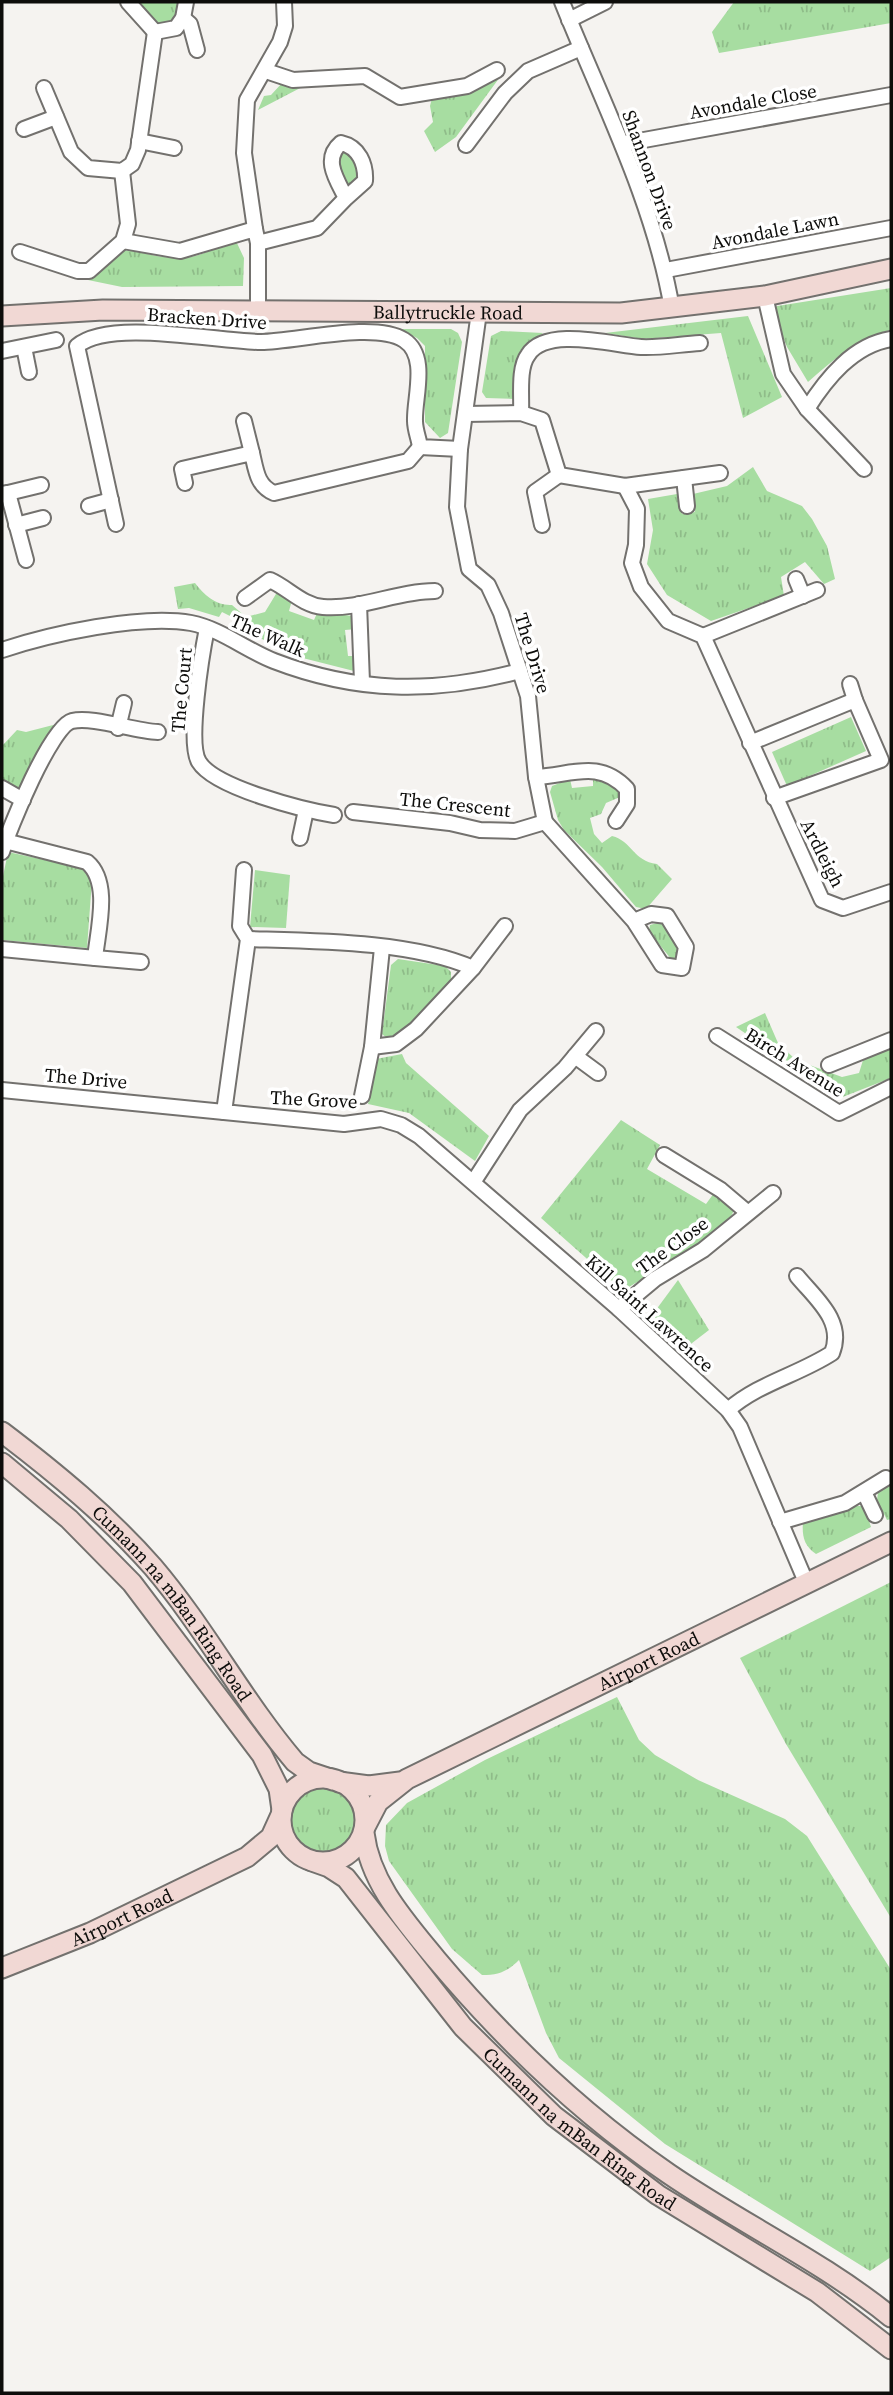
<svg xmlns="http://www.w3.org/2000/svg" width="893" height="2395" viewBox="0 0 893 2395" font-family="'Source Serif 4',serif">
	<defs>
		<pattern id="grass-tufts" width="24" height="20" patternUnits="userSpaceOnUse" patternTransform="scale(1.75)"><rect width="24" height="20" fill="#a7dda1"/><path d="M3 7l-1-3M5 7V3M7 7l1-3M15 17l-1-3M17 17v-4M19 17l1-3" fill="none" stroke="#8fbc89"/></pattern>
	</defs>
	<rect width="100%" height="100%" fill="#f5f3f0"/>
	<g fill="url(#grass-tufts)">
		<polygon points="136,2 181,2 178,17 169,22 154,24"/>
		<polygon points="734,2 891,2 891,23 719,53 712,32"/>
		<polygon points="500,77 456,137 435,152 424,131 433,122 430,106 432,98 467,93"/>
		<polygon points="282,83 304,86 258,110 264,96 271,95"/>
		<polygon points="344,148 353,154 361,175 354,184 347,184 335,159"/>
		<path d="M236 241 244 258 243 286 122 287 88 280C134 232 124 257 179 258 196 259 220 246 236 241Z"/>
		<path d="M891 288V330C860 336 831 362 808 382L787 347 771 307Z"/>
		<polygon points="748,316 782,397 743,418 721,333 643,339 605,333"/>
		<polygon points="399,329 451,329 458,333 462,342 448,433 440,438 425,422 425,346 417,338"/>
		<path d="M501 331 543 333C517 351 519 370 516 399L486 398 482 392 491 336Z"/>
		<polygon points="753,467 767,491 802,506 812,519 827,546 835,579 824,584 805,562 781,577 784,596 711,621 667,595 647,564 653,530 648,499 677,494 682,514 695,512 693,494 727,486"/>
		<path d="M195 583C204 595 216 606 232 605L246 617 265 612 279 589 292 600 289 611 314 620 318 611 352 616 357 629 345 630 348 656H357L358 665 354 671 283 653 287 645 267 636 264 640 243 630 246 624 222 612 219 617 189 608 178 609 174 587Z"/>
		<polygon points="851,717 866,751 787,786 772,752"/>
		<polygon points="57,724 23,790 2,780 2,746 17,730 26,732"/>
		<path d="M593 777 607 779 621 792 620 797 606 803 601 814 590 818 594 834 602 843 612 836C632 841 633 861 657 864L672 879 646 909 636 907 602 867 564 830 558 820 550 792 552 786 570 779 572 788 593 786Z"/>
		<polygon points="8,852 82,868 92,880 87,948 2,940 2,881"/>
		<polygon points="255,870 290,875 286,928 250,927"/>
		<polygon points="661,922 668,928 680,955 672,960 649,932 650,925"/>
		<polygon points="398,959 445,966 451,972 451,982 403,1034 388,1039 382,1034 391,965"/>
		<polygon points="765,1013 778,1043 796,1060 842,1077 859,1073 864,1057 891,1047 891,1078 840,1098 736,1027"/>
		<polygon points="402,1054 406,1063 489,1136 475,1161 409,1113 368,1104 376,1059"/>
		<path d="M621 1120 660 1145 647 1169 706 1204 714 1193 730 1203 734 1210C724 1239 655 1271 629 1287L621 1289 541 1218Z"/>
		<polygon points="678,1280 709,1330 683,1350 650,1318"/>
		<polygon points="891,1483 891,1519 887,1520 877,1500 878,1492"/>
		<path d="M856 1506H864L871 1527 816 1554C803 1545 802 1535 803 1520Z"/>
		<polygon points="891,1582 891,1918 786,1744 740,1658"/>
		<path d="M617 1697 639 1740 655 1755 698 1780 785 1819 807 1836 891 1970V2257L870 2271 665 2144 559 2058 546 2033 519 1960C508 1971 499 1975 482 1975L452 1949 389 1861 385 1846 386 1825 407 1803 485 1760Z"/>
		<circle cx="323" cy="1820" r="32"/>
	</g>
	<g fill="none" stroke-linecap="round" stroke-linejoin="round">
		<g stroke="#73716e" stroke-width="18">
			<g id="street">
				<polyline points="128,2 155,32"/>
				<path d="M562 2C602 102 654 202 672 309"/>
				<polyline points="183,18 190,24 197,50"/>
				<polyline points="569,20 605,2"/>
				<polyline points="155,32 176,28 183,18 186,2"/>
				<polyline points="266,71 293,80 365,76 400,97 467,86 497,70"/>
				<polyline points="44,88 71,152 88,168 122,171 132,164 138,150 155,32"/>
				<polyline points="24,129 56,117"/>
				<polyline points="139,141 174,148"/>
				<polyline points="622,144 891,95"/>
				<polyline points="466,145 505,93 528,71 581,48"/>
				<polyline points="255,229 244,153 247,100 280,42 285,26 284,2"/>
				<polyline points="123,241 180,251 255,229 258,243 258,309"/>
				<path d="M258 243 317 228 346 198C337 180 322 159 341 143 359 147 366 164 365 181L346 198"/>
				<polyline points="20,252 78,271 89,271 123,241 128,224 122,171"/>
				<polyline points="666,270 891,228"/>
				<polyline points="765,296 783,374 807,409 864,469"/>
				<polyline points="479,312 460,449 457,507 469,569 488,585 501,613 528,696 536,777 545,822"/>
				<polyline points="24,347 29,372"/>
				<polyline points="2,351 56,340"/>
				<path d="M807 409C826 379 853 345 891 339"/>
				<path d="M521 413C522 397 518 368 528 355 546 326 613 345 641 347 660 348 681 344 700 343"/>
				<polyline points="465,414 521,413 542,420 559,475 625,486 720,473"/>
				<polyline points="244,421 252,453"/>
				<polyline points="684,478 687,506"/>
				<path d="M185 483 182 469 252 453C256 470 257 486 274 493L408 461 420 447"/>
				<polyline points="625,486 637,509 636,545 632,563 641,587 668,621 703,636 822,900 843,908 891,892"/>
				<polyline points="8,493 41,485"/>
				<polyline points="2,494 8,493 26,560"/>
				<polyline points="89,506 111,500"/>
				<path d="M116 524 77 346C110 318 218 342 261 342 295 342 374 321 404 340 429 356 414 398 415 421 415 430 419 439 420 447L460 449"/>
				<polyline points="16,525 43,518"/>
				<polyline points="542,525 535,492 559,475"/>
				<polyline points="796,579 803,596"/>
				<path d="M245 598 270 580C288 588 302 605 323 607 361 610 397 591 435 591"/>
				<polyline points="359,604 362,682"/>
				<path d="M207 628C202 653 187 743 199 762 215 788 304 810 334 815"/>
				<polyline points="703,636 817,590"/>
				<path d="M2 650C50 634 141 614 191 623 221 629 246 650 274 661 357 693 434 694 520 671"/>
				<polyline points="850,684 855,700"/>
				<polyline points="118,728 124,703"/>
				<polyline points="750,743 855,700 881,760 774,798"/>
				<path d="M536 777C572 775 599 759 627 789V804L616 821"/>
				<polyline points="2,788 23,800"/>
				<polyline points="353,812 450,823 480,830 515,831 545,822"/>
				<polyline points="545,822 634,921 651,914 667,916 686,947 682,968 662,965 634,921"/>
				<polyline points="300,838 306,810"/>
				<path d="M2 852C9 829 51 726 72 721 93 716 133 731 158 732"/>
				<polyline points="244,870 240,926 248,939 224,1112 344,1124 381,1119 401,1125 419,1136 619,1309 728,1410 740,1427 806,1582"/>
				<path d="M248 939C316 941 411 941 473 968L505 926"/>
				<polyline points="382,948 372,1047 396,1044 416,1029 473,968"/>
				<path d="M2 949 95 958C98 929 111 882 87 862L5 841"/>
				<polyline points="95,958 141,962"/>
				<polyline points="717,1036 839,1113 891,1087"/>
				<polyline points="575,1056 598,1073"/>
				<polyline points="829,1065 891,1040"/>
				<polyline points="2,1090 224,1112"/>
				<polyline points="362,1096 372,1047"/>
				<polyline points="664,1155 721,1190 747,1212"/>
				<polyline points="474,1181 520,1110 565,1068 596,1031"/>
				<polyline points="619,1309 655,1279 703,1250 773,1193"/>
				<path d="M728 1410C759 1383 798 1375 832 1353 845 1321 815 1298 797 1276"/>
				<polyline points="864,1492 875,1515"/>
				<polyline points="780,1522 845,1503 886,1478"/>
			</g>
		</g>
		<g stroke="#73716e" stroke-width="23">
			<g id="secondary">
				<path id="s1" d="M2 316 103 310 621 313 765 296 891 269"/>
				<path id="s2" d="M2 1432C56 1473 108 1516 153 1567 205 1628 243 1701 295 1762L309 1772 333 1780"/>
				<polyline points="2,1463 69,1519 132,1583 262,1755 279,1789 282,1810"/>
				<circle cx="323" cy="1820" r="42"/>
				<polyline points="339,1782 369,1786 400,1782"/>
				<path id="s3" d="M365 1827 378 1802 407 1779 891 1542"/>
				<path d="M364 1833C370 1883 405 1921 436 1959 505 2041 580 2113 669 2174 742 2224 822 2261 891 2317"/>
				<path id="s4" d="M312 1861 329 1867 346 1878 463 2027 554 2116 658 2195 817 2292 891 2349"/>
				<path id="s5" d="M2 1968 90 1933 247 1857 271 1837 281 1815"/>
			</g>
		</g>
		<use href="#street" stroke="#fff" stroke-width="14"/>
		<use href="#secondary" stroke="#f1d8d4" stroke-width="19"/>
	</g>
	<g text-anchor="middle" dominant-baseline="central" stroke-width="7" stroke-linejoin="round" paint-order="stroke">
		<g font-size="19" fill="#0d0d0b" stroke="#fff">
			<text transform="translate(753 101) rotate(-10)">Avondale Close</text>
			<text transform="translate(650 170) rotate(70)">Shannon Drive</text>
			<text transform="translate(775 230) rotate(-11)">Avondale Lawn</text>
			<text stroke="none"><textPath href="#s1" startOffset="446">Ballytruckle Road</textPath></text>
			<text transform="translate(207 318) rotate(4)">Bracken Drive</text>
			<text transform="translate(268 635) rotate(24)">The Walk</text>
			<text transform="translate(533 653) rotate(73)">The Drive</text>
			<text transform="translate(181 690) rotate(-85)">The Court</text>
			<text transform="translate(455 804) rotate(6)">The Crescent</text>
			<text transform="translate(823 853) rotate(63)">Ardleigh</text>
			<text transform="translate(795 1062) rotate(32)">Birch Avenue</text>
			<text transform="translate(86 1078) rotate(5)">The Drive</text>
			<text transform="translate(314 1099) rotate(3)">The Grove</text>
			<text transform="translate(672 1245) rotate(-36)">The Close</text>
			<text transform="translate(650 1313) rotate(42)">Kill Saint Lawrence</text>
			<text stroke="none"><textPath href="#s2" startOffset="243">Cumann na mBan Ring Road</textPath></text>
			<text stroke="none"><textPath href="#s3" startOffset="334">Airport Road</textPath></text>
			<text stroke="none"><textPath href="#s5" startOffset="130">Airport Road</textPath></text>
			<text stroke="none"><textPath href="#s4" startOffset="383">Cumann na mBan Ring Road</textPath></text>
		</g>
	</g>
	<rect width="893" height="2395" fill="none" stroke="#0d0d0b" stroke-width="7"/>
</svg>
